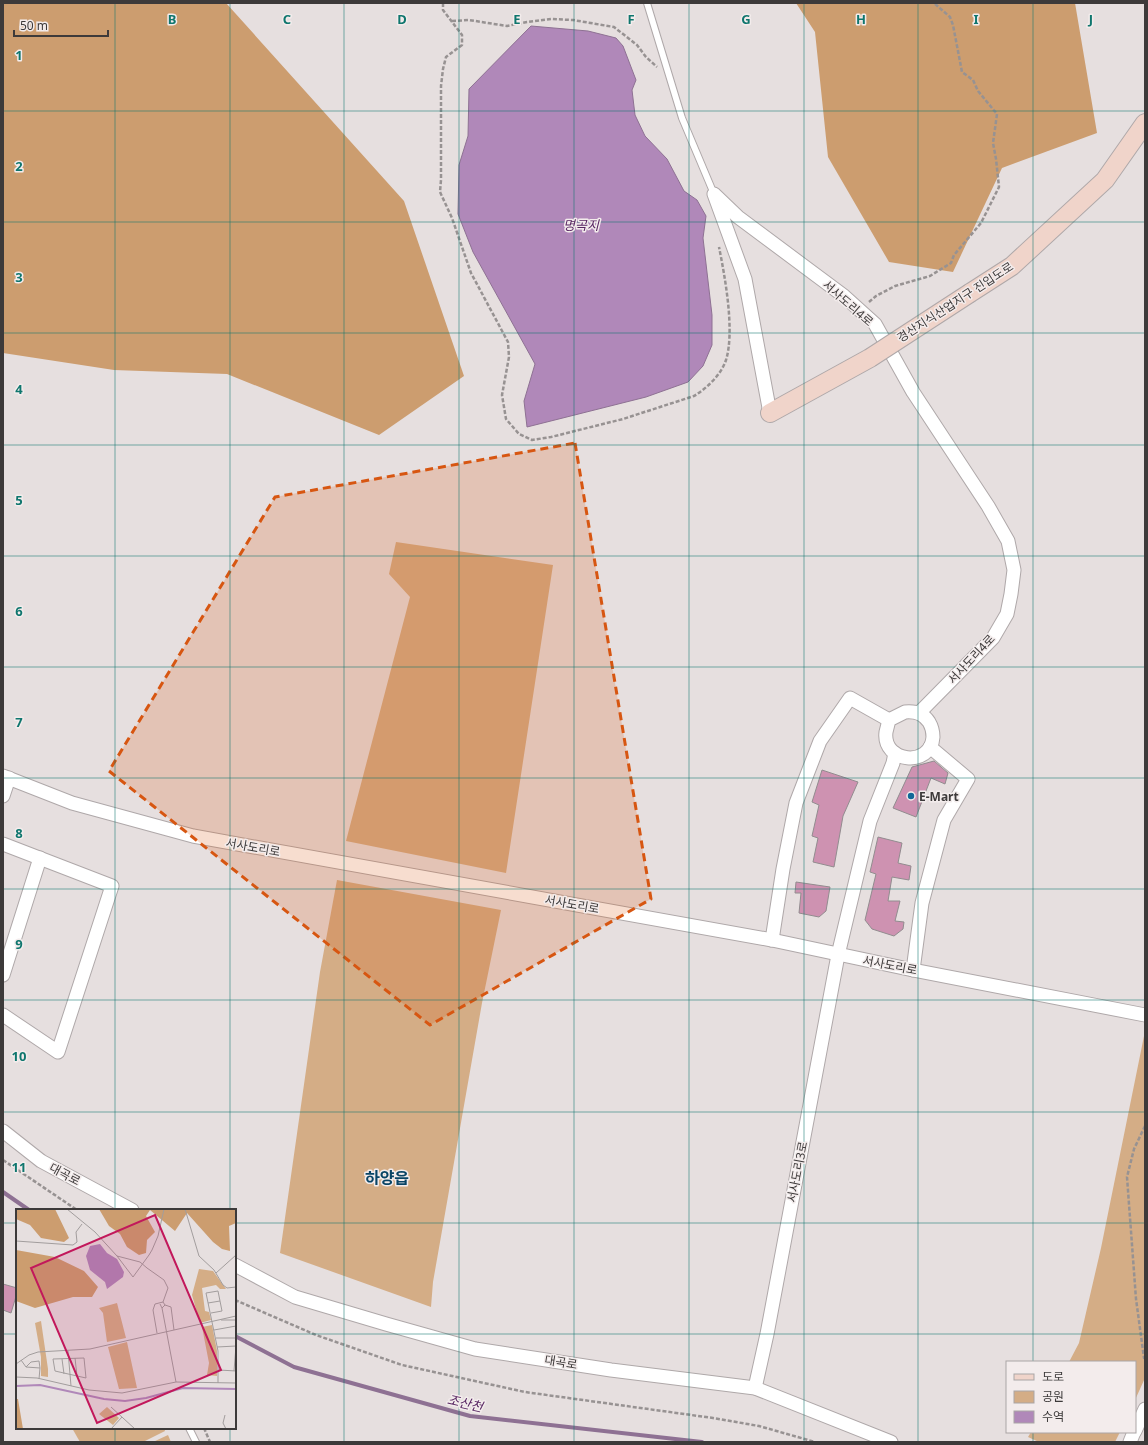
<svg xmlns="http://www.w3.org/2000/svg" width="1148" height="1445" viewBox="0 0 1148 1445" font-family="'Noto Sans','Noto Sans KR',sans-serif">
	<rect width="100%" height="100%" fill="#e6dfdf"/>
	<g fill="#d4ad86">
		<polygon points="396,542 553,565 506,873 346,841 410,597 389,574"/>
		<polygon points="337,880 501,910 482,1003 433,1282 431,1307 280,1253 320,972"/>
		<polygon points="1144,1036 1145,1036 1145,1378 1135,1400 1135,1362 1069,1362 1079,1343 1101,1248"/>
		<polygon points="72,1428 164,1428 165,1431 143,1442 80,1442"/>
		<polygon points="1031,1432 1120,1432 1115,1442 1039,1442 1028,1437"/>
		<polygon points="168,1435 171,1442 153,1442"/>
	</g>
	<g fill="#cc9d6f">
		<polygon points="3,3 226,3 404,201 464,376 379,435 227,374 114,370 3,353"/>
		<polygon points="796,3 1075,3 1097,133 1002,168 953,272 889,262 828,157 815,32"/>
	</g>
	<polygon fill="#b088b9" stroke="#8e7193" points="531,26 588,31 616,38 623,46 636,80 632,90 635,115 645,136 667,159 684,191 697,200 706,216 703,238 712,315 712,345 703,366 688,382 646,397 527,427 524,401 535,364 473,252 458,214 459,165 468,136 469,89"/>
	<g fill="none" stroke-linecap="round" stroke-linejoin="round">
		<g stroke="#8e7193" stroke-width="4">
			<polyline points="3,1192 29,1210"/>
			<polyline points="235,1336 294,1367 470,1416 702,1442"/>
		</g>
	</g>
	<g fill="#ce92b1" stroke="#928c8f">
		<polygon points="934,761 948,773 945,784 931,778 916,817 893,808 912,767"/>
		<polygon points="822,770 858,782 843,816 834,867 813,862 818,838 812,836 819,805 812,802"/>
		<polygon points="878,837 902,843 898,863 911,866 909,880 892,877 888,901 900,901 895,921 904,922 903,929 894,936 872,929 865,920 876,874 870,872"/>
		<polygon points="796,882 830,887 826,911 819,917 799,913 801,893 795,893"/>
		<polygon points="3,1284 17,1288 17,1293 11,1313 3,1310"/>
	</g>
	<g fill="none" stroke-linecap="round" stroke-linejoin="round">
		<g stroke="#afa8a9" stroke-width="8">
			<g id="lane">
				<polyline points="647,3 682,118 714,194"/>
				<polyline points="189,1428 196,1442"/>
			</g>
		</g>
		<g stroke="#afa8a9" stroke-width="15">
			<g id="street">
				<polyline points="770,413 745,279 714,194 738,217 844,296 875,324 913,392 988,506 1008,541 1014,570 1011,594 1007,614 993,638 919,713"/>
				<path d="M905 712C915 711 923 713 929 722 932 727 933 732 933 737 931 768 882 763 886 732 887 728 888 724 889 720Z"/>
				<polyline points="3,776 72,803 193,836 772,940 913,970 1145,1015"/>
				<polyline points="3,796 9,778"/>
				<polyline points="3,844 112,886 58,1052 3,1015"/>
				<polyline points="772,940 783,869 796,803 820,741 850,698 889,720"/>
				<polyline points="913,970 922,903 944,820 968,779 930,747"/>
				<polyline points="3,975 40,858"/>
				<polyline points="3,1131 41,1161 132,1210"/>
				<polyline points="235,1265 295,1297 386,1324 475,1349 611,1370 755,1388 891,1442"/>
				<polyline points="755,1388 767,1334 838,955 870,821 893,763 895,753"/>
				<polyline points="1135,1431 1145,1409"/>
				<polyline points="1130,1442 1134,1432"/>
			</g>
		</g>
		<g stroke="#afa8a9" stroke-width="20">
			<g id="secondary">
				<polyline points="970,293 1012,266 1105,180 1145,123"/>
				<polyline points="770,413 870,358"/>
			</g>
		</g>
		<g stroke="#979292" stroke-width="2.5" stroke-dasharray="4 2" stroke-linecap="butt">
			<path d="M443 3V10L462 35V45L446 57 443 69 441 86V180L440 192 452 218 471 273 508 342 509 357 502 395 506 419 519 434 532 440 551 437 623 419 694 396C707 388 721 375 726 360 735 331 725 277 719 247"/>
			<polyline points="452,21 469,20 507,26 527,22 551,19 573,20 614,27 637,45 646,57 657,67"/>
			<polyline points="869,302 876,296 895,286 930,276 951,263 954,255 981,223 999,187 996,159 993,143 997,114 978,91 973,80 962,72 953,25 950,17 934,3"/>
			<polyline points="1145,1126 1134,1149 1127,1177 1136,1299 1144,1358 1145,1358"/>
			<polyline points="3,1160 77,1210"/>
			<polyline points="235,1300 316,1335 402,1365 525,1392 713,1418 759,1426 815,1442"/>
			<polyline points="204,1428 210,1442"/>
		</g>
		<use href="#lane" stroke="#fff" stroke-width="6"/>
		<use href="#street" stroke="#fff" stroke-width="13"/>
		<use href="#secondary" stroke="#f0d4ca" stroke-width="18"/>
		<g stroke="#afa8a9" stroke-width="20" stroke-linecap="butt">
			<polyline id="secondary-bridge" points="870,358 970,293"/>
		</g>
		<use href="#secondary-bridge" stroke="#f0d4ca" stroke-width="18"/>
	</g>
	<path fill="#d75611" fill-opacity="0.2" stroke="#d75611" stroke-width="3" stroke-dasharray="8 5" stroke-linejoin="round" d="M575 443 651 899 430 1025 109 771 275 497Z"/>
	<path fill="none" stroke="#0f766e" stroke-width="1" stroke-opacity="0.55" d="M115 3V1210M230 3V1210M344 3V1442M459 3V1442M574 3V1442M689 3V1442M804 3V1442M918 3V1442M1033 3V1362M3 111H1145M3 222H1145M3 333H1145M3 445H1145M3 556H1145M3 667H1145M3 778H1145M3 889H1145M3 1000H1145M3 1112H1145M3 1223H17M235 1223H1145M3 1334H17M235 1334H1145M115 1428V1442M230 1428V1442M1033 1432V1442"/>
	<circle fill="#116898" stroke="#f3ecec" stroke-width="1.5" cx="911" cy="796" r="4"/>
	<g text-anchor="middle" dominant-baseline="central" stroke-width="3" stroke-linejoin="round" paint-order="stroke">
		<g font-size="12" fill="#3d3a3a" stroke="#f3ecec">
			<text transform="translate(955 302) rotate(-33)">경산지식산업지구 진입도로</text>
			<text transform="translate(848 303) rotate(41)">서사도리4로</text>
			<text transform="translate(971 659) rotate(-47)">서사도리4로</text>
			<text transform="translate(253 847) rotate(10)">서사도리로</text>
			<text transform="translate(572 904) rotate(10)">서사도리로</text>
			<text transform="translate(890 965) rotate(11)">서사도리로</text>
			<text transform="translate(797 1172) rotate(-79)">서사도리3로</text>
			<text transform="translate(65 1174) rotate(28)">대곡로</text>
			<text transform="translate(561 1362) rotate(9)">대곡로</text>
		</g>
		<g font-size="12" font-weight="bold" fill="#3d3a3a" stroke="#f3ecec" text-anchor="start">
			<text x="919" y="796">E-Mart</text>
		</g>
		<g font-size="13" font-style="italic" fill="#572562" stroke="#f3ecec">
			<text x="581" y="225">명곡지</text>
			<text transform="translate(465 1403) rotate(13)">조산천</text>
		</g>
		<g font-size="16" font-weight="bold" fill="#094465" stroke="#f3ecec">
			<text x="387" y="1178">하양읍</text>
		</g>
	</g>
	<g transform="translate(16 1209)">
		<rect width="220" height="220" fill="#e6dfdf"/>
		<path d="M183 60 197 62 210 80H204L200 76 186 79 189 102 193 103 195 111 184 114 176 86ZM101 94 110 129 91 133 87 104 83 99ZM25 112 32 160V168L25 167V148L19 114ZM196 116 201 142V167L191 166 193 154 186 118ZM111 133 121 179 103 180 92 138ZM91 198 103 209 97 216 83 205Z" fill="#d4ad86"/>
		<path d="M0 0H39L53 29 48 33 25 29 14 16 0 10ZM83 0H220V14L213 17 214 42 206 40 197 33 171 4 159 22 134 1 130 7 139 23 131 31 130 44 123 46 111 38 104 25 93 17ZM0 41 39 48 68 62 82 78 76 88H57L19 99 0 92ZM0 190H2L7 220H0Z" fill="#cc9d6f"/>
		<path d="M84 35 91 44 101 50 108 63 107 68 91 80 89 73 74 61 70 47 74 37Z" fill="#b088b9"/>
		<path fill="none" stroke="#b088b9" stroke-width="2" d="M0 177 24 176 88 190 109 192 130 189 167 179 220 180"/>
		<path fill="none" stroke="#a29d9d" stroke-width="1" d="M51 0 79 23 101 47M169 0 183 47 198 61 207 76 211 79 220 78M0 32 57 36 61 33 60 23 66 15M200 64 220 46M147 93 152 79 148 71 131 59 124 53 101 47 117 68 133 46 136 41 142 27 148 0M192 94 204 92M149 96 155 98 158 121M146 99 160 173M195 104 206 102 202 82 190 84 202 142V174M205 111H220M198 121 220 117M141 124 137 101 139 95 147 93 149 96 146 99 144 95M200 129H220M201 138 220 137M52 142 55 177M59 149 61 167M68 149 70 169 39 162 37 150ZM46 150 48 165M5 151 10 158 24 159 23 170M0 155 13 146 22 143 74 140 220 107M10 158 15 153 23 152 24 159M203 161 220 162M218 162 220 137M0 168 21 169 73 181 106 184 160 173 220 174M95 198 119 220M209 206 207 214 210 220M95 220 106 208"/>
		<path fill="#c2185b" fill-opacity="0.15" stroke="#c2185b" stroke-width="2" d="M139 6 205 161 81 214 15 59Z"/>
		<rect width="220" height="220" fill="none" stroke="#3d3a3a" stroke-width="2"/>
	</g>
	<g font-size="13" text-anchor="middle" font-weight="bold" fill="#0f766e" stroke="#f3ecec" stroke-width="3" stroke-linejoin="round" paint-order="stroke">
		<text x="172" y="24">B</text>
		<text x="287" y="24">C</text>
		<text x="402" y="24">D</text>
		<text x="517" y="24">E</text>
		<text x="631" y="24">F</text>
		<text x="746" y="24">G</text>
		<text x="861" y="24">H</text>
		<text x="976" y="24">I</text>
		<text x="1091" y="24">J</text>
		<text x="19" y="60">1</text>
		<text x="19" y="171">2</text>
		<text x="19" y="282">3</text>
		<text x="19" y="394">4</text>
		<text x="19" y="505">5</text>
		<text x="19" y="616">6</text>
		<text x="19" y="727">7</text>
		<text x="19" y="838">8</text>
		<text x="19" y="949">9</text>
		<text x="19" y="1061">10</text>
		<text x="19" y="1172">11</text>
	</g>
	<rect width="1148" height="1445" fill="none" stroke="#3d3a3a" stroke-width="8"/>
	<rect x="1006" y="1361" width="130" height="72" fill="#f3ecec" stroke="#aaa5a5"/>
	<rect x="1014" y="1374" width="20" height="6" fill="#f0d4ca" stroke="#aaa5a5"/>
	<text x="1042" y="1381" font-size="12" fill="#3d3a3a">도로</text>
	<rect x="1014" y="1391" width="20" height="12" fill="#d4ad86" stroke="#aaa5a5"/>
	<text x="1042" y="1401" font-size="12" fill="#3d3a3a">공원</text>
	<rect x="1014" y="1411" width="20" height="12" fill="#b088b9" stroke="#aaa5a5"/>
	<text x="1042" y="1421" font-size="12" fill="#3d3a3a">수역</text>
	<path d="M14 30v6h94v-6" fill="none" stroke="#3d3a3a" stroke-width="2"/>
	<text x="20" y="30" font-size="12" fill="#3d3a3a" stroke="#f3ecec" stroke-width="3" paint-order="stroke">50 m</text>
</svg>
